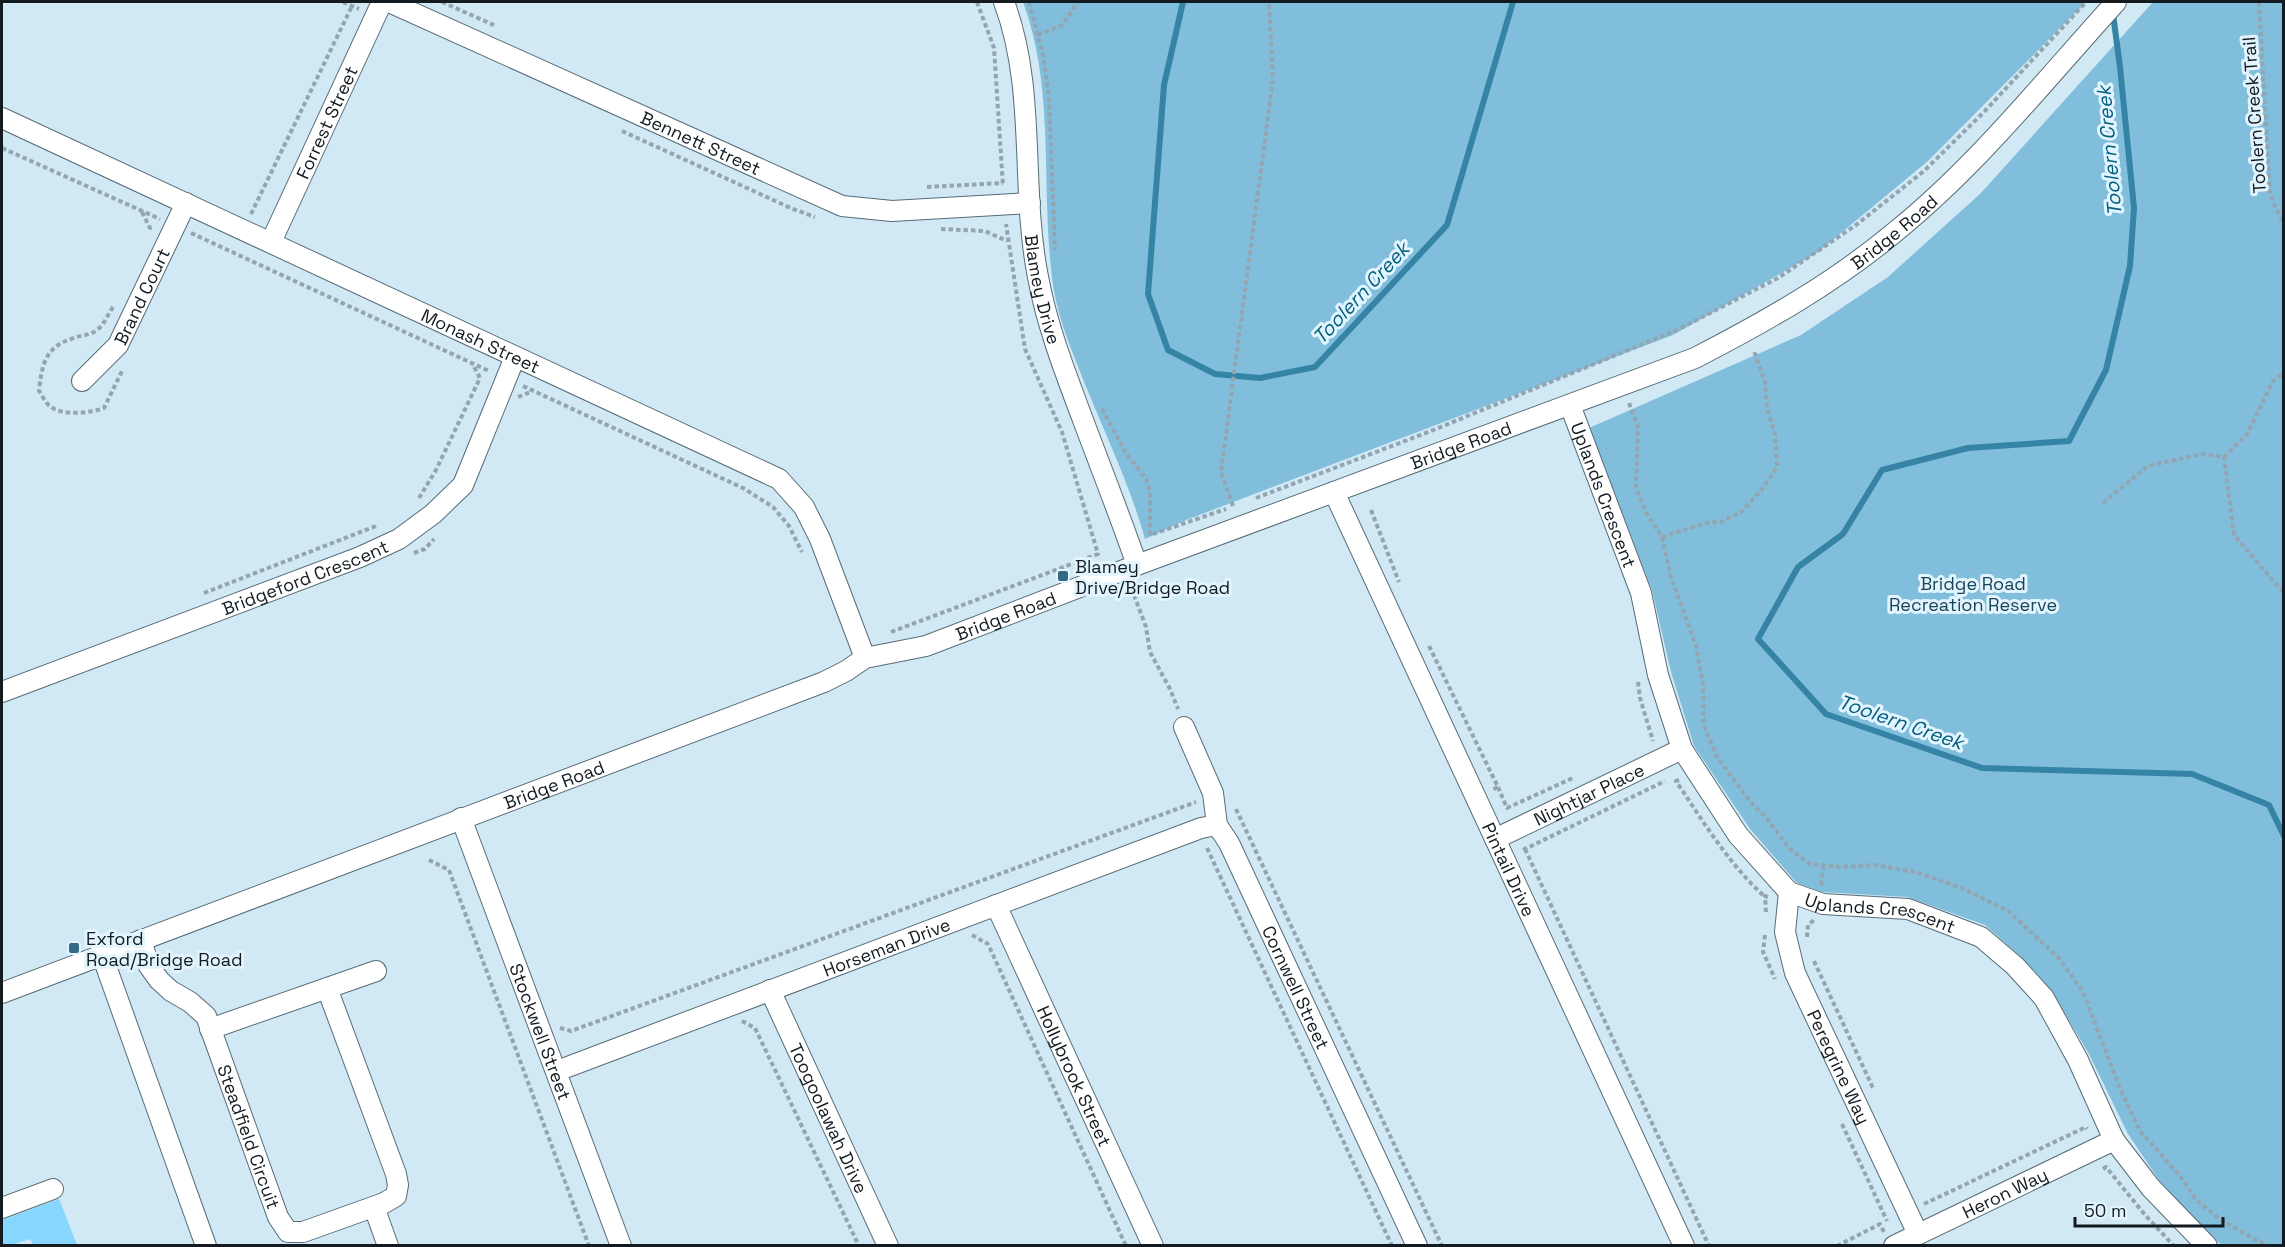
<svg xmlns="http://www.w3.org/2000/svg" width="2285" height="1247" viewBox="0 0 2285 1247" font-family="'Space Grotesk',sans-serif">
	<rect width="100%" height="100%" fill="#d1e8f5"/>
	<g fill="#81bedc">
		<path d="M1023 2H2086L1928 161 1818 252 1673 335 1186 520 1145 539C1129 481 1101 426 1079 369 1069 344 1059 318 1054 291 1039 195 1057 93 1023 2Z"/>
		<polygon points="2153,2 2283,2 2283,1245 2222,1245 2206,1231 2159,1180 2128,1134 2089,1054 2054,995 2020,956 1985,925 1907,897 1822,892 1797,883 1750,829 1694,746 1671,672 1652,590 1589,428 1801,335 1888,277 1981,193"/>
	</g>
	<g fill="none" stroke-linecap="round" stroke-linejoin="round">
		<g stroke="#3584a6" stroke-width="6">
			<polyline points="1183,2 1164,85 1148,294 1168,350 1215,374 1260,378 1315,367 1447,225 1513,2"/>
			<polyline points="2113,14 2120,67 2134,208 2130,266 2106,370 2069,441 1968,448 1882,470 1843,534 1798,567 1758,639 1826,714 1982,768 2192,774 2269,805 2284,836"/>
		</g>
	</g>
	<polygon fill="#86d6fd" points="59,1199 77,1245 33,1245 30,1239 12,1245 2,1245 2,1220"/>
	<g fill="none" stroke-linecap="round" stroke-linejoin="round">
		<g stroke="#576c77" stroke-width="22">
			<g id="minor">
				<path id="s1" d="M389 2 842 206 892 211 1030 203"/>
				<path id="s2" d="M1004 2C1037 90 1020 186 1038 277 1047 326 1065 372 1083 420 1101 468 1120 516 1137 565"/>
				<path id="s3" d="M2 118 779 479 804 507 820 539 865 658"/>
				<path id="s4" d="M271 242 382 2"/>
				<path id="s5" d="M82 381 118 345 186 203"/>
				<path id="s6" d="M1570 405 1641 593 1658 675 1682 749 1738 835 1789 892 1823 904 1908 909 1981 937 2015 966 2044 998 2078 1060 2114 1140 2151 1188 2207 1246"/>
				<path id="s7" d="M1334 492 1684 1246"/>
				<path id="s8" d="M2 692 360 557 399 539 433 514 463 485 515 357"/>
				<path id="s9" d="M1184 727 1213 793 1217 825 1229 843 1417 1246"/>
				<path id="s10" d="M461 818 621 1246"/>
				<path id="s11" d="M1495 839 1682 749"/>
				<path id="s12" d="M1789 892 1785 932 1795 973 1918 1234"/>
				<path id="s13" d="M996 905 1153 1246"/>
				<path id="s14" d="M141 940 149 966 159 980 171 991 190 1002 206 1016 278 1217 288 1232H303L384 1203 396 1196 398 1185 396 1174 327 988"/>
				<polyline points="102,955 206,1246"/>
				<path id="s15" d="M770 990 888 1246"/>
				<path id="s16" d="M2 993 824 682 846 671 865 658 926 646 1137 565 1695 358C1765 322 1834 283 1895 232 1978 165 2045 80 2116 2"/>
				<polyline points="210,1029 376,971"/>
				<path id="s17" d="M557 1071 1201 828 1217 825"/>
				<polyline points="374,1207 388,1246"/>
				<polyline points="2,1208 53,1189"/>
				<path id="s18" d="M1894 1246 2114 1140"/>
			</g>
		</g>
		<g stroke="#93a5b0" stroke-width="4" stroke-dasharray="4.5 3" stroke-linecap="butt">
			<polyline points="343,2 359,9"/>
			<polyline points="442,2 496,26"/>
			<polyline points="977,2 994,48 1003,186"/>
			<polyline points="1029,2 1043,55 1049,96 1055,250"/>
			<polyline points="2259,2 2270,195 2284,225"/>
			<polyline points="1038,35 1062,25 1078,2"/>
			<polyline points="622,131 793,209 815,217"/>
			<polyline points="2,148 160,219"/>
			<polyline points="927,187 1003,183"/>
			<polyline points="142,212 150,228 148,232"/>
			<polyline points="251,214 352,6"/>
			<polyline points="941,229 985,231 1007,241"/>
			<polyline points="191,233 489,371"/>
			<path d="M113 307C108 314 104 325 97 330 89 336 80 335 71 339 44 348 42 366 39 391 42 395 46 404 51 407 63 416 91 413 104 408L123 369"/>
			<polyline points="523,386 743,488 773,507 789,526 802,552"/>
			<polyline points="518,397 533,391"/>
			<polyline points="1629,403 1638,427 1636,487 1646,513 1662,537 1671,577 1696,646 1703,684 1704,726 1717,757 1749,800 1768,820 1789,848 1809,864 1841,867 1875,865 1915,872 1962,888 2008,911 2059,958 2083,992 2119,1086 2140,1131 2181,1177 2196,1200 2221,1220 2256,1240 2270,1246"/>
			<polyline points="1102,409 1126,453 1146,479 1150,491 1150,535 1226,509"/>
			<polyline points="2224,457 2247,434 2273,381 2284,373"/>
			<polyline points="419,498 436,470 480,378 472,363"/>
			<polyline points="1256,498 1431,431 1677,330 1778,278 1856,225 1924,171 1984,112 2086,2"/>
			<polyline points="2103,503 2148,466 2202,454 2224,457 2234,535 2284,593"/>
			<polyline points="1233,506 1221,472 1273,79 1269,2"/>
			<polyline points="1371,510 1399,582"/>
			<polyline points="1662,537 1706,523 1721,522 1741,512 1761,491 1777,467 1775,434 1767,408 1765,382 1754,351"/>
			<polyline points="414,553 425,549 434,539"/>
			<polyline points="204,593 376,526"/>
			<polyline points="1134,595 1146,627 1150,652 1170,689 1178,709"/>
			<polyline points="891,632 1098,554 1062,432 1025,349 1006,224"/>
			<polyline points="1429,646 1498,787 1492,790"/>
			<polyline points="1638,682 1640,698 1653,741"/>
			<path d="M1679 780 1676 781C1703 821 1728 863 1764 896"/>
			<polyline points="1498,787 1507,808 1575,777"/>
			<polyline points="1236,809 1442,1246"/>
			<polyline points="1524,847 1525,849 1665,781"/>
			<polyline points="1207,848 1392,1246"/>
			<polyline points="1525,849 1709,1246"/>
			<polyline points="429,860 449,870 589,1246"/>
			<polyline points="1821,885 1824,865"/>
			<polyline points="1766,912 1765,896 1768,897"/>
			<polyline points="972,935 988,944 1126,1246"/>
			<polyline points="1765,935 1763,952 1775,979"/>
			<polyline points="1807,937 1808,925 1814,920"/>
			<polyline points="1814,961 1873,1088"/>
			<polyline points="742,1021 755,1028 859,1246"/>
			<polyline points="560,1028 571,1031 1196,802"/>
			<polyline points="1842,1124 1887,1221"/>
			<polyline points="2103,1169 2106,1167 2146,1216 2174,1246"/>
			<polyline points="1924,1204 2086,1127 2087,1129"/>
			<polyline points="1837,1246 1880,1224 1884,1232"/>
		</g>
		<use href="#minor" stroke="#fff" stroke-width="20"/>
	</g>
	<g fill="#336b85" stroke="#e2f5ff" stroke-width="2">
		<rect x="1057" y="570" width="12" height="12" rx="3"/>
		<rect x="68" y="942" width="12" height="12" rx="3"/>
	</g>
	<g text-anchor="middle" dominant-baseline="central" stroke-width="6" stroke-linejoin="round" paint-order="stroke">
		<g font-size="18" fill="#131b20" stroke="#e2f5ff">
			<text transform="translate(2254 115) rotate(-94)">Toolern Creek Trail</text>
			<text stroke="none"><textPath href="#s4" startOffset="132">Forrest Street</textPath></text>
			<text stroke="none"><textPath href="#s1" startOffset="342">Bennett Street</textPath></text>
			<text stroke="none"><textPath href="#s16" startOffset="2046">Bridge Road</textPath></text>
			<text stroke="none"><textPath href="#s2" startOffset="291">Blamey Drive</textPath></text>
			<text stroke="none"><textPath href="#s5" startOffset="105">Brand Court</textPath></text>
			<text stroke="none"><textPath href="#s3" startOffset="528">Monash Street</textPath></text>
			<text stroke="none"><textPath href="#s16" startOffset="1560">Bridge Road</textPath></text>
			<text stroke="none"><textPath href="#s6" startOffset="96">Uplands Crescent</textPath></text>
			<text stroke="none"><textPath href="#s8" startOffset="324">Bridgeford Crescent</textPath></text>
			<text stroke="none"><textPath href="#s16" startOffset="1074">Bridge Road</textPath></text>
			<text stroke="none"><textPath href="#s16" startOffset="590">Bridge Road</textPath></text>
			<text stroke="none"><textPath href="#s11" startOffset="104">Nightjar Place</textPath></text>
			<text stroke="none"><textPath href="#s7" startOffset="416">Pintail Drive</textPath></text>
			<text stroke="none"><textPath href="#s6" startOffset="636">Uplands Crescent</textPath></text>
			<text stroke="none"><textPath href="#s17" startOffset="352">Horseman Drive</textPath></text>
			<text stroke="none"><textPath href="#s9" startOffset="285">Cornwell Street</textPath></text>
			<text stroke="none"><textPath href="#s10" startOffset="228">Stockwell Street</textPath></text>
			<text stroke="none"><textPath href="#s12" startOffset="186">Peregrine Way</textPath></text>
			<text stroke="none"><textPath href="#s13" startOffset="188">Hollybrook Street</textPath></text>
			<text stroke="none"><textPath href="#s15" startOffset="141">Toogoolawah Drive</textPath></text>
			<text stroke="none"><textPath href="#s14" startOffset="232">Steadfield Circuit</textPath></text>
			<text stroke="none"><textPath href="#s18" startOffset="123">Heron Way</textPath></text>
		</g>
		<g font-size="18" fill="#131b20" stroke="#e2f5ff" text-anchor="start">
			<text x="1075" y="566">Blamey<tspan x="1075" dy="21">Drive/Bridge Road</tspan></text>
			<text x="86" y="938">Exford<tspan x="86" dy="21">Road/Bridge Road</tspan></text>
		</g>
		<g font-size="18" fill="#174458" stroke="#e2f5ff">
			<text x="1973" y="583">Bridge Road<tspan x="1973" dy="21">Recreation Reserve</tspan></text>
		</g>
		<g font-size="20" font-style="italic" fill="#025e7e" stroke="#e2f5ff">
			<text transform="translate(2109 151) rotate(-95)">Toolern Creek</text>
			<text transform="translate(1361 293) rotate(-47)">Toolern Creek</text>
			<text transform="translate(1901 722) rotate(19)">Toolern Creek</text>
		</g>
	</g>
	<rect width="2285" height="1247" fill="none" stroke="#131b20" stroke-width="6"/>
	<path d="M2075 1217v9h148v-9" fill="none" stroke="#131b20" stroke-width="3"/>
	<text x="2084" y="1217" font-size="18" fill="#131b20" stroke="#e2f5ff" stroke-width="4.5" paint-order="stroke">50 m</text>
</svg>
